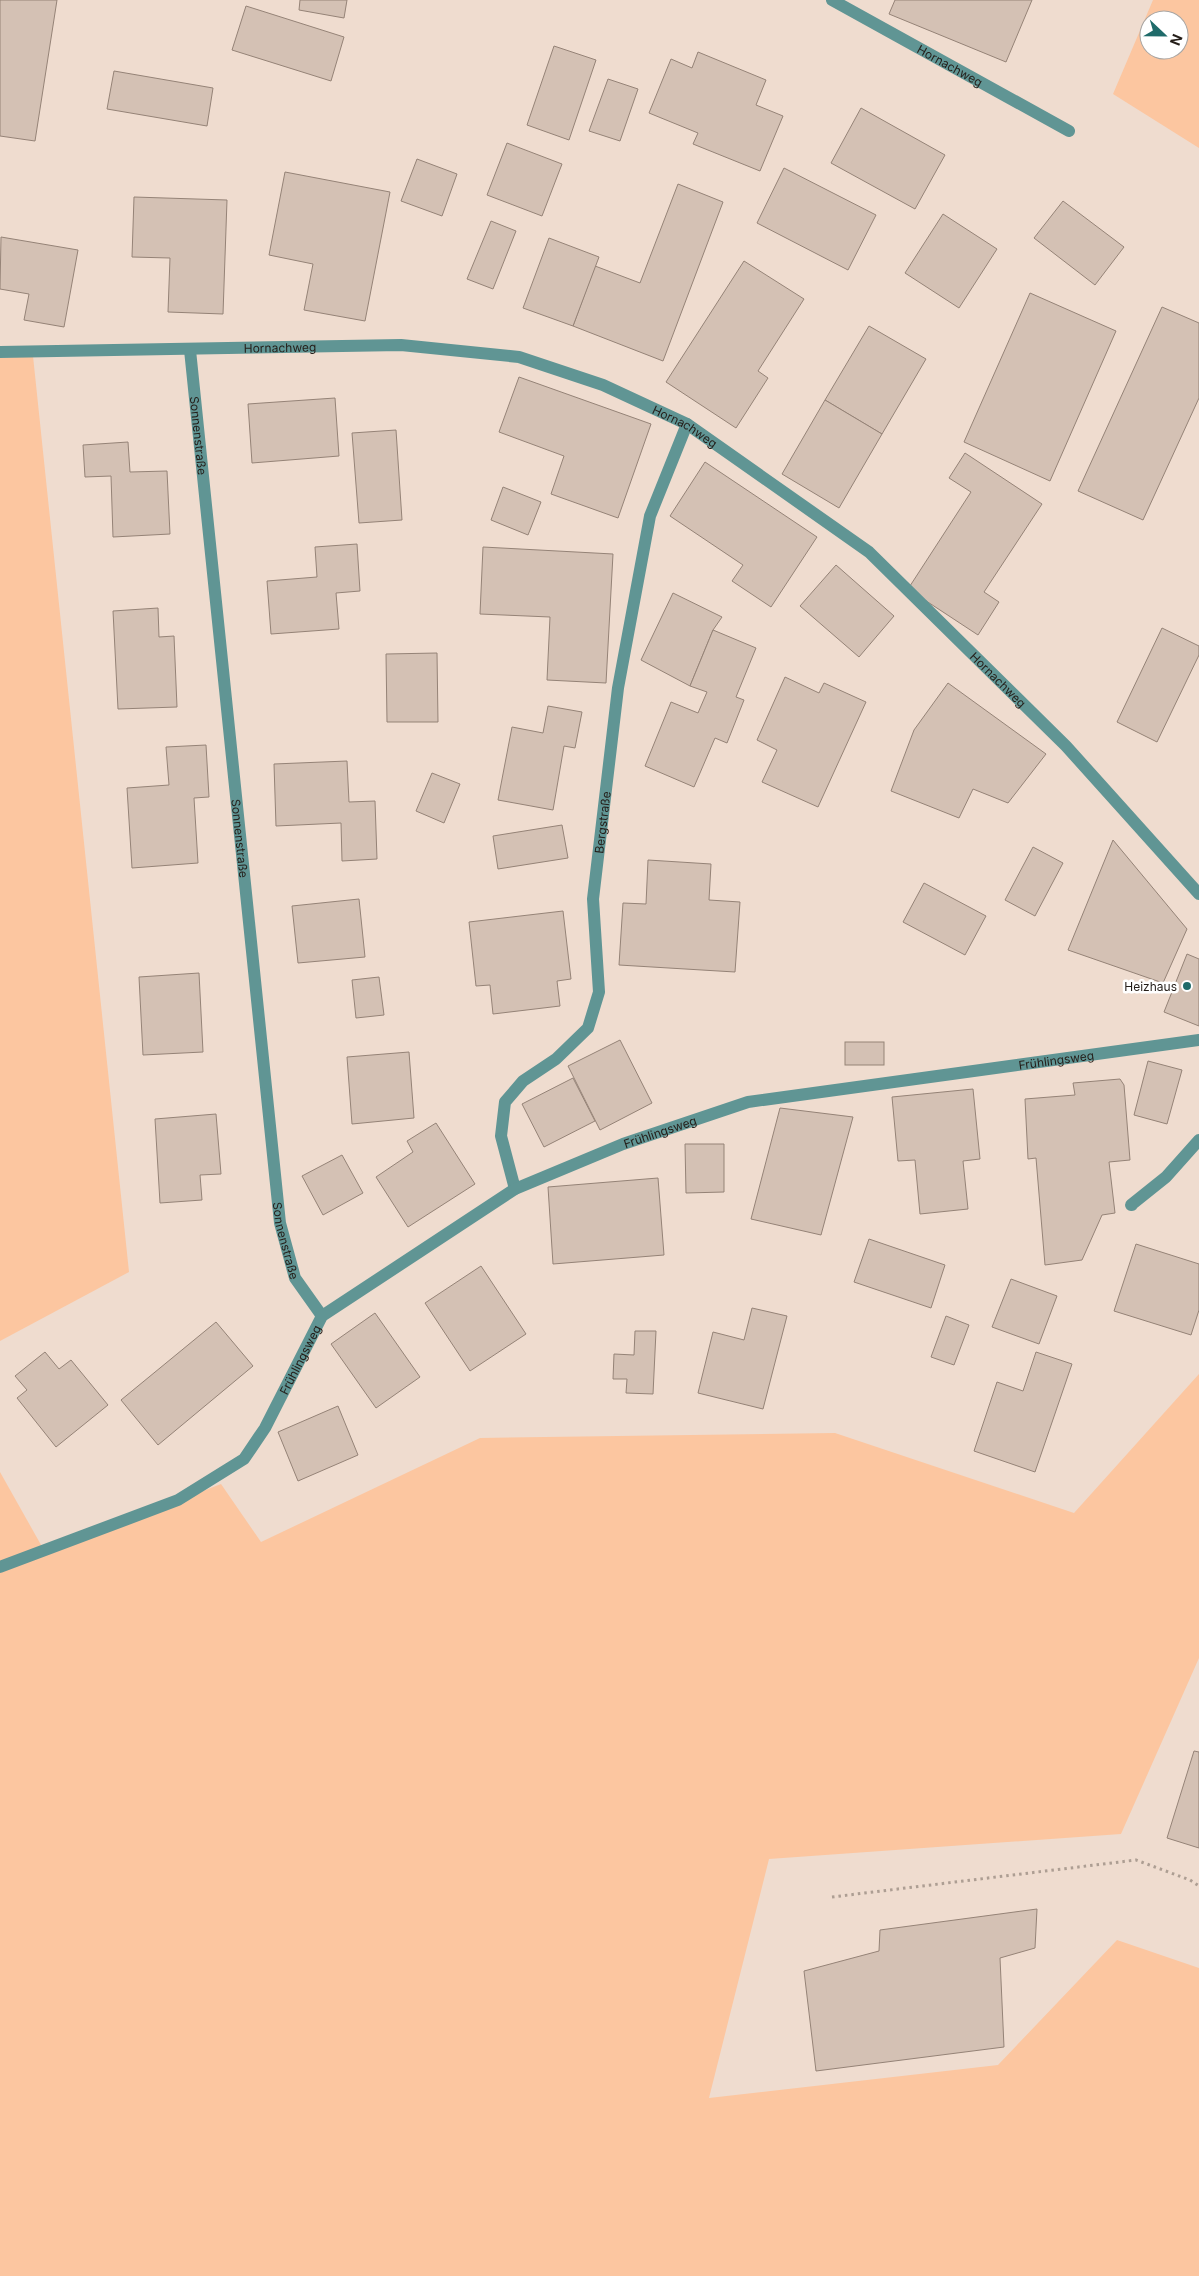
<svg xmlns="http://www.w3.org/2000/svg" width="1199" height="2276" viewBox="0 0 1199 2276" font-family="Inter,sans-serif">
	<rect width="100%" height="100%" fill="#efdccf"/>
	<g fill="#fcc6a0" fill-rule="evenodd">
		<path d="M1153 0H1199V148L1113 94ZM1149 20H1179V50H1149Z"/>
		<polygon points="33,356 129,1272 0,1341 0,358"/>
		<polygon points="1199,1374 1199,1658 1121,1834 769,1859 709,2098 998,2065 1117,1940 1199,1968 1199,2276 0,2276 0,1472 45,1552 221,1484 261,1542 480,1438 835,1433 1074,1513"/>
	</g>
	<g fill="#d4c1b4" stroke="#958377">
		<polygon points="0,0 57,0 35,141 0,136"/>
		<polygon points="300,0 347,0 344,18 299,10"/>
		<polygon points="895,0 1032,0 1006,62 889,14"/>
		<polygon points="246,6 344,37 331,81 232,50"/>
		<polygon points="554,46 596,60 569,140 527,125"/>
		<polygon points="698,52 766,80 756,105 783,116 760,171 693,144 698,133 649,113 671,59 692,68"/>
		<polygon points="114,71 213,88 207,126 107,109"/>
		<polygon points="608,79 638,89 620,141 589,131"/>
		<polygon points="861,108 945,155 915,209 831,163"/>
		<polygon points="507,143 562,164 542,216 487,195"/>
		<polygon points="417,159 457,174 442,216 401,201"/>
		<polygon points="784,168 876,215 848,270 757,223"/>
		<polygon points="285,172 390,192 365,321 304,310 313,264 269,255"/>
		<polygon points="678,184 723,202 663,361 573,326 595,266 640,283"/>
		<polygon points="134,197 227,200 223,314 168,312 170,258 132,257"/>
		<polygon points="1063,201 1124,247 1095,285 1034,238"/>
		<polygon points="943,214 997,249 959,308 905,273"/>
		<polygon points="491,221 516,231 493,289 467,279"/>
		<polygon points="1,237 78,250 64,327 24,320 29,294 0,289"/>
		<polygon points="549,238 599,257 573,326 523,308"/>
		<polygon points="744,261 804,299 758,371 768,378 736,428 666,382"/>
		<polygon points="1030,293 1116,331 1050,481 964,442"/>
		<polygon points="1162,307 1199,323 1199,398 1143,520 1078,491"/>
		<polygon points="869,326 926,359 882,434 825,400"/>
		<polygon points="519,377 651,424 618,518 551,494 564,456 499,432"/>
		<polygon points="335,398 339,456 252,463 248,404"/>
		<polygon points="825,400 882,434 839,508 782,474"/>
		<polygon points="396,430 402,520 359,523 352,433"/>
		<polygon points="128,442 130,472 167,471 170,534 113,537 111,476 85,477 83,445"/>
		<polygon points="965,453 1042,504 984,592 999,602 978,635 908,589 971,492 949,478"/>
		<polygon points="705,462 817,537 771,607 732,581 743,565 670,516"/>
		<polygon points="503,487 541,502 528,535 491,520"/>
		<polygon points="357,544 360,591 336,593 339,629 271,634 267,581 317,577 315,547"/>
		<polygon points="483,547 613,554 606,683 547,680 550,617 480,614"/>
		<polygon points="836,565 894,616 859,657 800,606"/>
		<polygon points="673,593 722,617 713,630 690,686 641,660"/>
		<polygon points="158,608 159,637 174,636 177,707 118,709 113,611"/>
		<polygon points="1162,628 1199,646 1199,655 1157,742 1117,722"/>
		<polygon points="713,630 756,648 736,697 744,700 727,743 715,738 694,787 645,766 671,702 698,713 707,692 690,686"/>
		<polygon points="437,653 438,722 387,722 386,654"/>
		<polygon points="785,677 819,693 824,683 866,702 818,807 762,782 777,750 757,740"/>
		<polygon points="948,683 1046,754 1008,803 973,789 959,818 891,791 914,730"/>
		<polygon points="548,706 582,712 575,748 564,746 553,810 498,800 512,727 543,733"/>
		<polygon points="206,745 209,797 194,798 198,863 132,868 127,788 169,785 166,747"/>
		<polygon points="347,761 349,802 375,801 377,859 342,861 341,823 276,826 274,764"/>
		<polygon points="432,773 460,784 444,823 416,811"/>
		<polygon points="562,825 568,858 498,869 493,836"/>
		<polygon points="1113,840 1187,929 1163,983 1068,950"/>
		<polygon points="1033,847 1063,863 1035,916 1005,900"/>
		<polygon points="648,860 711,864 709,900 740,902 735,972 619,965 623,903 646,904"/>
		<polygon points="924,883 986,916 965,955 903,922"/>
		<polygon points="359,899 365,957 298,963 292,906"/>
		<polygon points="563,911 571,979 557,981 560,1006 493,1014 490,985 476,986 469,922"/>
		<polygon points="1187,954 1199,959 1199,1026 1164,1012"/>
		<polygon points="199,973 203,1052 143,1055 139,977"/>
		<polygon points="379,977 384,1015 356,1018 352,980"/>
		<polygon points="620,1040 652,1103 600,1130 568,1066"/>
		<rect x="845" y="1042" width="39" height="23"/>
		<polygon points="409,1052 414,1118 352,1124 347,1057"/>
		<polygon points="1148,1061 1182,1070 1167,1124 1134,1115"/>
		<polygon points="573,1078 595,1121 544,1147 522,1104"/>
		<polygon points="1120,1079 1124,1085 1130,1160 1109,1162 1115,1213 1102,1215 1082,1260 1045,1265 1036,1158 1028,1159 1025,1099 1075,1095 1073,1083"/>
		<polygon points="973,1089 980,1159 963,1161 968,1209 920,1214 915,1160 898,1161 892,1097"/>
		<polygon points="780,1108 853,1117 821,1235 751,1219"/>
		<polygon points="216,1114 221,1174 200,1175 202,1200 160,1203 155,1119"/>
		<polygon points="436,1123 475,1184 408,1227 376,1177 413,1152 407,1141"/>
		<polygon points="685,1144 724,1144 724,1192 686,1193"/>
		<polygon points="342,1155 363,1193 323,1215 302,1176"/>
		<polygon points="658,1178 664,1255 553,1264 548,1187"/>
		<polygon points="869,1239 945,1265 931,1308 854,1282"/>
		<polygon points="1136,1244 1199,1264 1199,1310 1191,1335 1114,1311"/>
		<polygon points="481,1266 526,1334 470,1371 425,1303"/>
		<polygon points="1011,1279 1057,1296 1039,1344 992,1327"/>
		<polygon points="752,1308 787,1316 763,1409 698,1393 713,1332 744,1340"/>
		<polygon points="375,1313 420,1377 376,1408 331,1344"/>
		<polygon points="946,1316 969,1325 954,1365 931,1357"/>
		<polygon points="216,1322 253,1366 158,1445 121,1400"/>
		<polygon points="635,1331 656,1331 653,1394 626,1393 627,1379 613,1379 614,1354 634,1355"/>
		<polygon points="45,1352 59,1369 71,1360 108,1405 56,1447 17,1398 27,1390 15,1376"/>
		<polygon points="1036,1352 1072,1364 1035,1472 974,1451 997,1382 1023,1391"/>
		<polygon points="338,1406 358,1455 298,1481 278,1432"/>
		<polygon points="1194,1751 1199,1752 1199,1848 1167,1838"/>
		<polygon points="1037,1909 1035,1948 1000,1958 1004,2047 816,2071 804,1971 879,1951 880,1930"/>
	</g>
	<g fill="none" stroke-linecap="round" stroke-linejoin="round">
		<polyline stroke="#ad9e93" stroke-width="3" stroke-dasharray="2.5 4" stroke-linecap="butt" points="832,1897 1136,1860 1190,1880 1199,1886"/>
		<path stroke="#609594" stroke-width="12" id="s1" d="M832 0 1069 131"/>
		<g stroke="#609594" stroke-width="12">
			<path id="s2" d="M190 350 280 1223 295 1278 322 1316"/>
			<path id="s3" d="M0 352 401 345 519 357 603 385 687 424 869 552 1066 746 1199 894"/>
			<path id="s4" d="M515 1189 501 1136 505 1102 523 1081 556 1059 588 1028 599 992 593 899 618 688 650 516 687 424"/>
			<polyline points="1132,1205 1131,1205 1166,1177 1199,1140"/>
			<path id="s5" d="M0 1567 178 1500 244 1459 265 1428 322 1316 515 1189 623 1144 748 1102 1199 1040"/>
		</g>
	</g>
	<circle fill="#1f6b6a" stroke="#fff" stroke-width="2" cx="1187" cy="986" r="5"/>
	<g text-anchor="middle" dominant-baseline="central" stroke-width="5" stroke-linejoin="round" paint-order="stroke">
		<g font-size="12" fill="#241d18" stroke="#fff">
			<text stroke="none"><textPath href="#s1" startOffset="135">Hornachweg</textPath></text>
			<text stroke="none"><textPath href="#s3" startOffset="280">Hornachweg</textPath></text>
			<text stroke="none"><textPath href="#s3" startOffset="700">Hornachweg</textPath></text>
			<text stroke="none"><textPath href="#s2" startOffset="86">Sonnenstraße</textPath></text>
			<text stroke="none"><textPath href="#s3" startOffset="1105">Hornachweg</textPath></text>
			<text stroke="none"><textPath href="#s4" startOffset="409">Bergstraße</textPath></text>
			<text stroke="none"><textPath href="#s2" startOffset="491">Sonnenstraße</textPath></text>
			<text stroke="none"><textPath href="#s5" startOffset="1222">Frühlingsweg</textPath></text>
			<text stroke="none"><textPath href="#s5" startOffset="818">Frühlingsweg</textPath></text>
			<text stroke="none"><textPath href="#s2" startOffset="896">Sonnenstraße</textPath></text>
			<text stroke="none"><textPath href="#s5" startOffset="382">Frühlingsweg</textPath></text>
		</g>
		<g font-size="12" fill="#241d18" stroke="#fff" text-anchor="end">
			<text x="1177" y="986">Heizhaus</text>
		</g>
	</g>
	<g transform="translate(1164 35) rotate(112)"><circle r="24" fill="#ffffff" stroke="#a7a5a3"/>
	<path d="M0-4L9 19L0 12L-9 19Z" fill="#1f6b6a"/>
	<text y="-8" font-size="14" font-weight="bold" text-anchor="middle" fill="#241d18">N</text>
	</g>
</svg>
